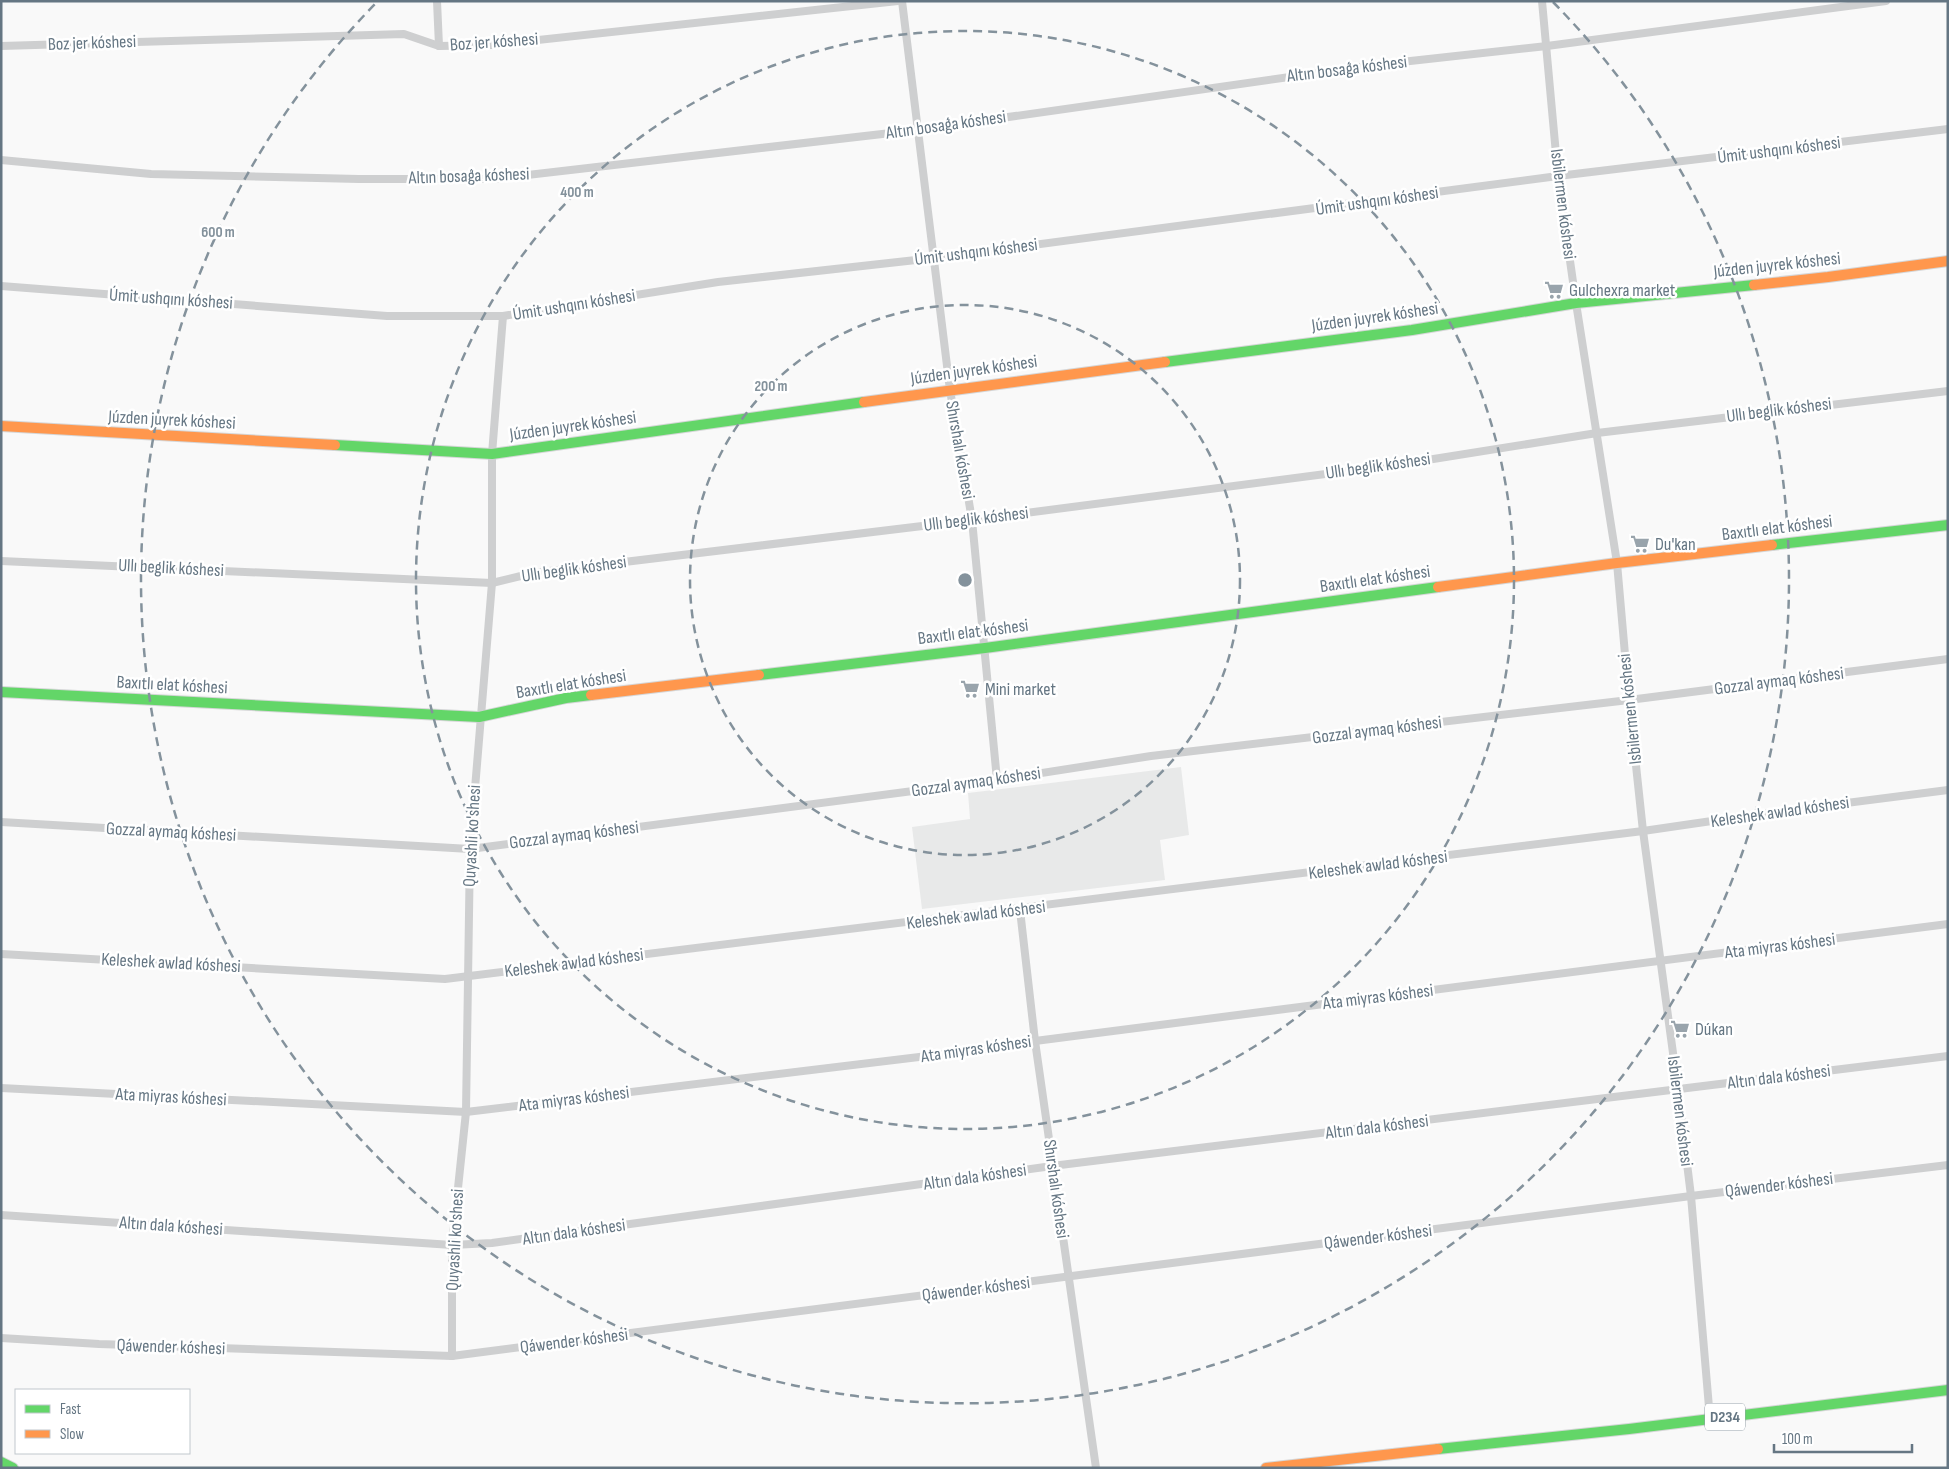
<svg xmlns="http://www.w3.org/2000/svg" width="1949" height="1469" viewBox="0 0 1949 1469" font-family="'Sofia Sans Condensed',sans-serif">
	<rect width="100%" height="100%" fill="#f9f9f9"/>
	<polygon fill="#e8e9e9" points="1181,767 1189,835 1160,840 1165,880 922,909 912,827 970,819 968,793"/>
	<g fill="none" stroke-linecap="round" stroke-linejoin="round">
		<g stroke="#d5d6d7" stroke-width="12">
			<g id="fast">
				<polyline points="1165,362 1412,330 1576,303 1754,285"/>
				<polyline points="335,445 492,454 864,402"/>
				<polyline points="1772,545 1948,525"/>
				<polyline points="759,675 985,648 1438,587"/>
				<polyline points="1,692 479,717 566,698 591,695"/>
				<polyline points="1438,1449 1629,1429 1948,1390"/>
				<polyline points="1,1462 13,1468"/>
			</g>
		</g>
		<g stroke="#d5d6d7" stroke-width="12">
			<g id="slow">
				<polyline points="1754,285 1828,277 1948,261"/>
				<polyline points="864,402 1165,362"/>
				<polyline points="1,426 335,445"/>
				<polyline points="1438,587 1617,563 1772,545"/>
				<polyline points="591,695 759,675"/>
				<polyline points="1266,1468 1438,1449"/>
			</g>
		</g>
		<g stroke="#cecfd0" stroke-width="8">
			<polyline points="437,1 439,46"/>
			<polyline points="902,1 950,390 972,520 997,780"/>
			<polyline points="1542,1 1558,176 1576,303 1617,563 1629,700 1643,831 1678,1090 1691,1196 1710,1419"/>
			<polyline points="1,46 404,34 439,46 491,45 898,1"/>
			<polyline points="1,160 151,174 359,179 492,179 917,130 1374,65 1547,46 1886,1"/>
			<polyline points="1,286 387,316 503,316 718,282 934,258 1558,176 1948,129"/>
			<polyline points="1,561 492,583 533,573 972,520 1402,464 1597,433 1948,391"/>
			<polyline points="1,822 470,849 997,780 1151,756 1629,700 1948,659"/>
			<polyline points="1020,910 1035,1041 1096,1468"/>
			<polyline points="1,954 445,979 1643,831 1753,815 1948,790"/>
			<polyline points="1,1088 466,1112 1010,1046 1035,1041 1948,924"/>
			<polyline points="1,1215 452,1245 492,1243 1052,1166 1948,1056"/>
			<polyline points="1,1338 99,1344 452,1356 1691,1196 1948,1165"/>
			<polyline points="452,1356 452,1245 466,1112 470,849 492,583 492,454 503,316"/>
		</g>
		<use href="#fast" stroke="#63d668" stroke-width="10"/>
		<use href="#slow" stroke="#ff974d" stroke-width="10"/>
	</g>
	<g fill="none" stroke="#84929c" stroke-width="2.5" stroke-dasharray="9 6">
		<circle cx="965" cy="580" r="275"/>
		<circle cx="965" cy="580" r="549"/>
		<path d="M1553 2A824 824 0 1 1 377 2"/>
	</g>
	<defs>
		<g id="supermarket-bare" transform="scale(1.5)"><path d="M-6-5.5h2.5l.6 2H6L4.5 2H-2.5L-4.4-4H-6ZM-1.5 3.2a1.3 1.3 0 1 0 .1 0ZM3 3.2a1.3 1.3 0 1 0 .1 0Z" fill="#99a4ac" stroke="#fff" stroke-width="2.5" paint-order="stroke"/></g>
	</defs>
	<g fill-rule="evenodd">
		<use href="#supermarket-bare" x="1554" y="290"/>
		<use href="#supermarket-bare" x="1640" y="544"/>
		<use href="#supermarket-bare" x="970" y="689"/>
		<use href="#supermarket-bare" x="1680" y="1029"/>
	</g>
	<g text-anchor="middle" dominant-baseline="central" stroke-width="5" stroke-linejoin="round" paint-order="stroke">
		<rect fill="#fff" stroke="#939fa8" stroke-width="1" x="1705" y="1403.5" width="40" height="27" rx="4"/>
		<g font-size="16" font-weight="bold" fill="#657683">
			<text x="1725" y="1417">D234</text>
		</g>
		<g font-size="18" fill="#657683" stroke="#fff">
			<text transform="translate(494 42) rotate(-4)">Boz jer kóshesi</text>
			<text transform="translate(92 43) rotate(-2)">Boz jer kóshesi</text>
			<text transform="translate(1347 69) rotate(-7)">Altın bosaǵa kóshesi</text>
			<text transform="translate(946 125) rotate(-8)">Altın bosaǵa kóshesi</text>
			<text transform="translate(1779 150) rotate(-7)">Úmit ushqını kóshesi</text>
			<text transform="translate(469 176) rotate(-2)">Altın bosaǵa kóshesi</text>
			<text transform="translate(1377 201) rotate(-8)">Úmit ushqını kóshesi</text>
			<text transform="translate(1563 204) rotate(83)">Isbilermen kóshesi</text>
			<text transform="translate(976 252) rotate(-7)">Úmit ushqını kóshesi</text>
			<text transform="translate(1777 265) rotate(-6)">Júzden juyrek kóshesi</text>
			<text transform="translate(171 299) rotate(4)">Úmit ushqını kóshesi</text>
			<text transform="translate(574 305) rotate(-9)">Úmit ushqını kóshesi</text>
			<text transform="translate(1375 317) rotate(-8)">Júzden juyrek kóshesi</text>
			<text transform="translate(974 370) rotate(-8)">Júzden juyrek kóshesi</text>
			<text transform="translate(1779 410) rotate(-7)">Ullı beglik kóshesi</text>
			<text transform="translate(172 420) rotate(3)">Júzden juyrek kóshesi</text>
			<text transform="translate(573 426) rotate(-8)">Júzden juyrek kóshesi</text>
			<text transform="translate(960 450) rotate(80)">Shırshalı kóshesi</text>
			<text transform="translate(1378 466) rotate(-8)">Ullı beglik kóshesi</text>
			<text transform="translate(976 519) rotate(-7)">Ullı beglik kóshesi</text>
			<text transform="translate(1777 528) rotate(-7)">Baxıtlı elat kóshesi</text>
			<text transform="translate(171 568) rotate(3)">Ullı beglik kóshesi</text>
			<text transform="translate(574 569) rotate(-8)">Ullı beglik kóshesi</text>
			<text transform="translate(1375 579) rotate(-8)">Baxıtlı elat kóshesi</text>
			<text transform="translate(973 632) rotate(-7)">Baxıtlı elat kóshesi</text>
			<text transform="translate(1779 681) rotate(-7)">Gozzal aymaq kóshesi</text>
			<text transform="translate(571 684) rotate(-9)">Baxıtlı elat kóshesi</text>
			<text transform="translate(172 685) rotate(3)">Baxıtlı elat kóshesi</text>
			<text transform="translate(1630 709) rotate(-96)">Isbilermen kóshesi</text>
			<text transform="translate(1377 730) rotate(-7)">Gozzal aymaq kóshesi</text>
			<text transform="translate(976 782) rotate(-8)">Gozzal aymaq kóshesi</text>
			<text transform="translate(1780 812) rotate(-8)">Keleshek awlad kóshesi</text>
			<text transform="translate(171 832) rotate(3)">Gozzal aymaq kóshesi</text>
			<text transform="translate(574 835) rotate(-7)">Gozzal aymaq kóshesi</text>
			<text transform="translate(472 836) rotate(-87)">Quyashli ko'shesi</text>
			<text transform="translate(1378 865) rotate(-7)">Keleshek awlad kóshesi</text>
			<text transform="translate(976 915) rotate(-7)">Keleshek awlad kóshesi</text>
			<text transform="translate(1780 946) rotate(-7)">Ata miyras kóshesi</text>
			<text transform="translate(171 963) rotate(3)">Keleshek awlad kóshesi</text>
			<text transform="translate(574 963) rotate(-7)">Keleshek awlad kóshesi</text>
			<text transform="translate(1378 997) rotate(-7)">Ata miyras kóshesi</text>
			<text transform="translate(976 1049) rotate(-8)">Ata miyras kóshesi</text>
			<text transform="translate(1779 1077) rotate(-7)">Altın dala kóshesi</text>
			<text transform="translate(171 1097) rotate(3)">Ata miyras kóshesi</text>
			<text transform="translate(574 1099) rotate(-7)">Ata miyras kóshesi</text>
			<text transform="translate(1680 1111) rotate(83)">Isbilermen kóshesi</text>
			<text transform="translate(1377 1127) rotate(-7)">Altın dala kóshesi</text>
			<text transform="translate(975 1177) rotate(-8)">Altın dala kóshesi</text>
			<text transform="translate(1779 1185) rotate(-7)">Qáwender kóshesi</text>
			<text transform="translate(1056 1189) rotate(82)">Shırshalı kóshesi</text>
			<text transform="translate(171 1226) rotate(4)">Altın dala kóshesi</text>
			<text transform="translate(574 1232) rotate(-8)">Altın dala kóshesi</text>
			<text transform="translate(1378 1237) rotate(-7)">Qáwender kóshesi</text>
			<text transform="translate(455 1240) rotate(-87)">Quyashli ko'shesi</text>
			<text transform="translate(976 1289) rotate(-7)">Qáwender kóshesi</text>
			<text transform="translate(574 1341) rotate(-7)">Qáwender kóshesi</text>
			<text transform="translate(171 1347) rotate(2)">Qáwender kóshesi</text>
		</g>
		<g font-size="18" fill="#657683" stroke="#fff" text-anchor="start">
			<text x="1569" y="290">Gulchexra market</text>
			<text x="1655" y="544">Du'kan</text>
			<text x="985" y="689">Mini market</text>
			<text x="1695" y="1029">Dúkan</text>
		</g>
	</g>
	<circle cx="965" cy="580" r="8" fill="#84929c" stroke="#fff" stroke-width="2.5"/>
	<g font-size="15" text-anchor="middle" font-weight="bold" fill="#84929c" stroke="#fff" stroke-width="5" stroke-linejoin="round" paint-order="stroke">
		<text x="577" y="197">400 m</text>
		<text x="218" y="237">600 m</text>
		<text x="771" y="391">200 m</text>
	</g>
	<rect width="1949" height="1469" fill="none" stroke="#657683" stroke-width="5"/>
	<rect x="15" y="1389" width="175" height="65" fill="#ffffff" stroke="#c1c8cd"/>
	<rect x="25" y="1405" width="25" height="8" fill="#63d668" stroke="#c1c8cd"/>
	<text x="60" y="1414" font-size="15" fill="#657683">Fast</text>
	<rect x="25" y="1430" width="25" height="8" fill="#ff974d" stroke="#c1c8cd"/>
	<text x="60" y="1439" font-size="15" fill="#657683">Slow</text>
	<path d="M1774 1444v8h138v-8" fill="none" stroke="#657683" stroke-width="2.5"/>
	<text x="1782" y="1444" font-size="15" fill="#657683" stroke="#ffffff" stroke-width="4" paint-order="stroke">100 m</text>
</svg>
